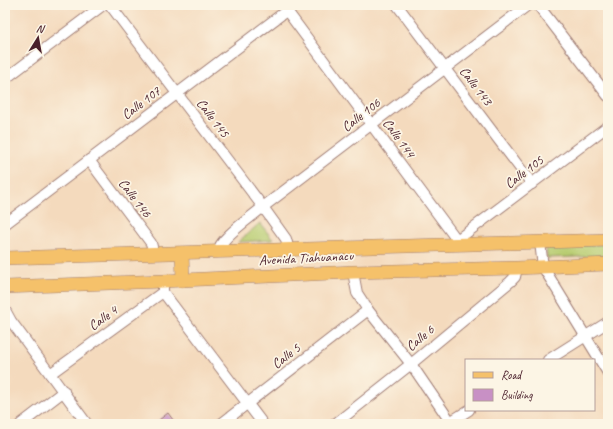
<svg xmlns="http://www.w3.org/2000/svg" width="613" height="429" viewBox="0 0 613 429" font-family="Caveat,sans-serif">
	<rect width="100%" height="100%" fill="#fcf5e5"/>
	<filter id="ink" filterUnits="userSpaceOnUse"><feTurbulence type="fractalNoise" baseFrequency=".025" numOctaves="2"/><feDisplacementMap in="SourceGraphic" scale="8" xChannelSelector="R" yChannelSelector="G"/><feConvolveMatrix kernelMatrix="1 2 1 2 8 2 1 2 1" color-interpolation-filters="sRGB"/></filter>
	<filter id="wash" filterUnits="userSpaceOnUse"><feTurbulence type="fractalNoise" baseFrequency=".012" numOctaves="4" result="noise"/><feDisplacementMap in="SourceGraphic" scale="16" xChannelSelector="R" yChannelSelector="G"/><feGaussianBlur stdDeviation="0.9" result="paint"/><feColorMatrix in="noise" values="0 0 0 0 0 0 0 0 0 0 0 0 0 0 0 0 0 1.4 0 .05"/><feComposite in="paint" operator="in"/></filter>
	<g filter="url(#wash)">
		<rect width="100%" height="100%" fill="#f4dabd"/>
		<g fill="#b7cc70" stroke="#80764e">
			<polygon points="260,223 273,240 238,242"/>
			<polygon points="608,244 608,256 547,258 546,247"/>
		</g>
		<g id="blocks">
			<polygon fill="#c890c5" points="168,413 176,424 154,424"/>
		</g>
	</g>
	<g filter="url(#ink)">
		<use href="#blocks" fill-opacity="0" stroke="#9f7c74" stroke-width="1"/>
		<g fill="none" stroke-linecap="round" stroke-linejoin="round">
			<g stroke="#9f7c74" stroke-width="12">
				<g id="minor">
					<polyline points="110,5 263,207 286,239 289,250"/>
					<polyline points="397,5 532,184"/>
					<polyline points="538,5 608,96"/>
					<polyline points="287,11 457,240 457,244"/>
					<polyline points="5,79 103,5"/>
					<polyline points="89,160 151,243 154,254"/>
					<polyline points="5,224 294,5"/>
					<polyline points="457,240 608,126"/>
					<polyline points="540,242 543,267 608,373"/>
					<path d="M218 252C218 239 253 216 263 207L528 5"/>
					<polyline points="353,272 357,293 368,310 411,364 452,424"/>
					<polyline points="163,292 263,424"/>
					<polyline points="5,310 11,321 87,424"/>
					<polyline points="548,360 608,322"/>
					<polyline points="50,374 163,292 163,287"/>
					<polyline points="450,422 469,410"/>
					<polyline points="21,424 64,391"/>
					<polyline points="221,424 368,310"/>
					<polyline points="335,424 411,364 510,282 515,277 517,268"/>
				</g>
			</g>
			<g stroke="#9f7c74" stroke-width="14">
				<g id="major">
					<polyline points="182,253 183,280"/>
					<polyline points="5,258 608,240"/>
					<polyline points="5,287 163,281 353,272 517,268 608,264"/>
				</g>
			</g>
			<use href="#minor" stroke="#fff" stroke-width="10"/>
			<use href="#major" stroke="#f5c16b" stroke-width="13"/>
		</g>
	</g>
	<g text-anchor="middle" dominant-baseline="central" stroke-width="3.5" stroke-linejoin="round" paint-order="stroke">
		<g font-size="14" fill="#4a1f2b" stroke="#fcf5e5">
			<text transform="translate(476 86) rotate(53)">Calle 143</text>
			<text transform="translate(141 103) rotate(-37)">Calle 107</text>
			<text transform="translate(361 115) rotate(-38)">Calle 106</text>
			<text transform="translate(213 118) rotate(53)">Calle 145</text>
			<text transform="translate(399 138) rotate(54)">Calle 144</text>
			<text transform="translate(524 172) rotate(-37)">Calle 105</text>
			<text transform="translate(135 198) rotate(53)">Calle 146</text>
			<text transform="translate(306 258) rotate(-3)">Avenida Tiahuanacu</text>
			<text transform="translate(103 318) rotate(-36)">Calle 4</text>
			<text transform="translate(420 338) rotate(-40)">Calle 6</text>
			<text transform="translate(286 356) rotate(-38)">Calle 5</text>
		</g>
	</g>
	<rect width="613" height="429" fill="none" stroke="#fcf5e5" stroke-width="20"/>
	<rect x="465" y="359" width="130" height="52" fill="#fcf5e5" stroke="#b59f9b"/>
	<rect x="473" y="372" width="20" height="6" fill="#f5c16b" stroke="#b59f9b"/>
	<text x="501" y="379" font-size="12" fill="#4a1f2b">Road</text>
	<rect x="473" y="389" width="20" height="12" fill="#c890c5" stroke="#b59f9b"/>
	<text x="501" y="399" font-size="12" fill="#4a1f2b">Building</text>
	<g transform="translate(38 38) rotate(11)" stroke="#fcf5e5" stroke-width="3" paint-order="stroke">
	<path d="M0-3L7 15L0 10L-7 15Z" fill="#4a1f2b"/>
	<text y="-6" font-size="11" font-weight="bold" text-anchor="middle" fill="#4a1f2b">N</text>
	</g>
</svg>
